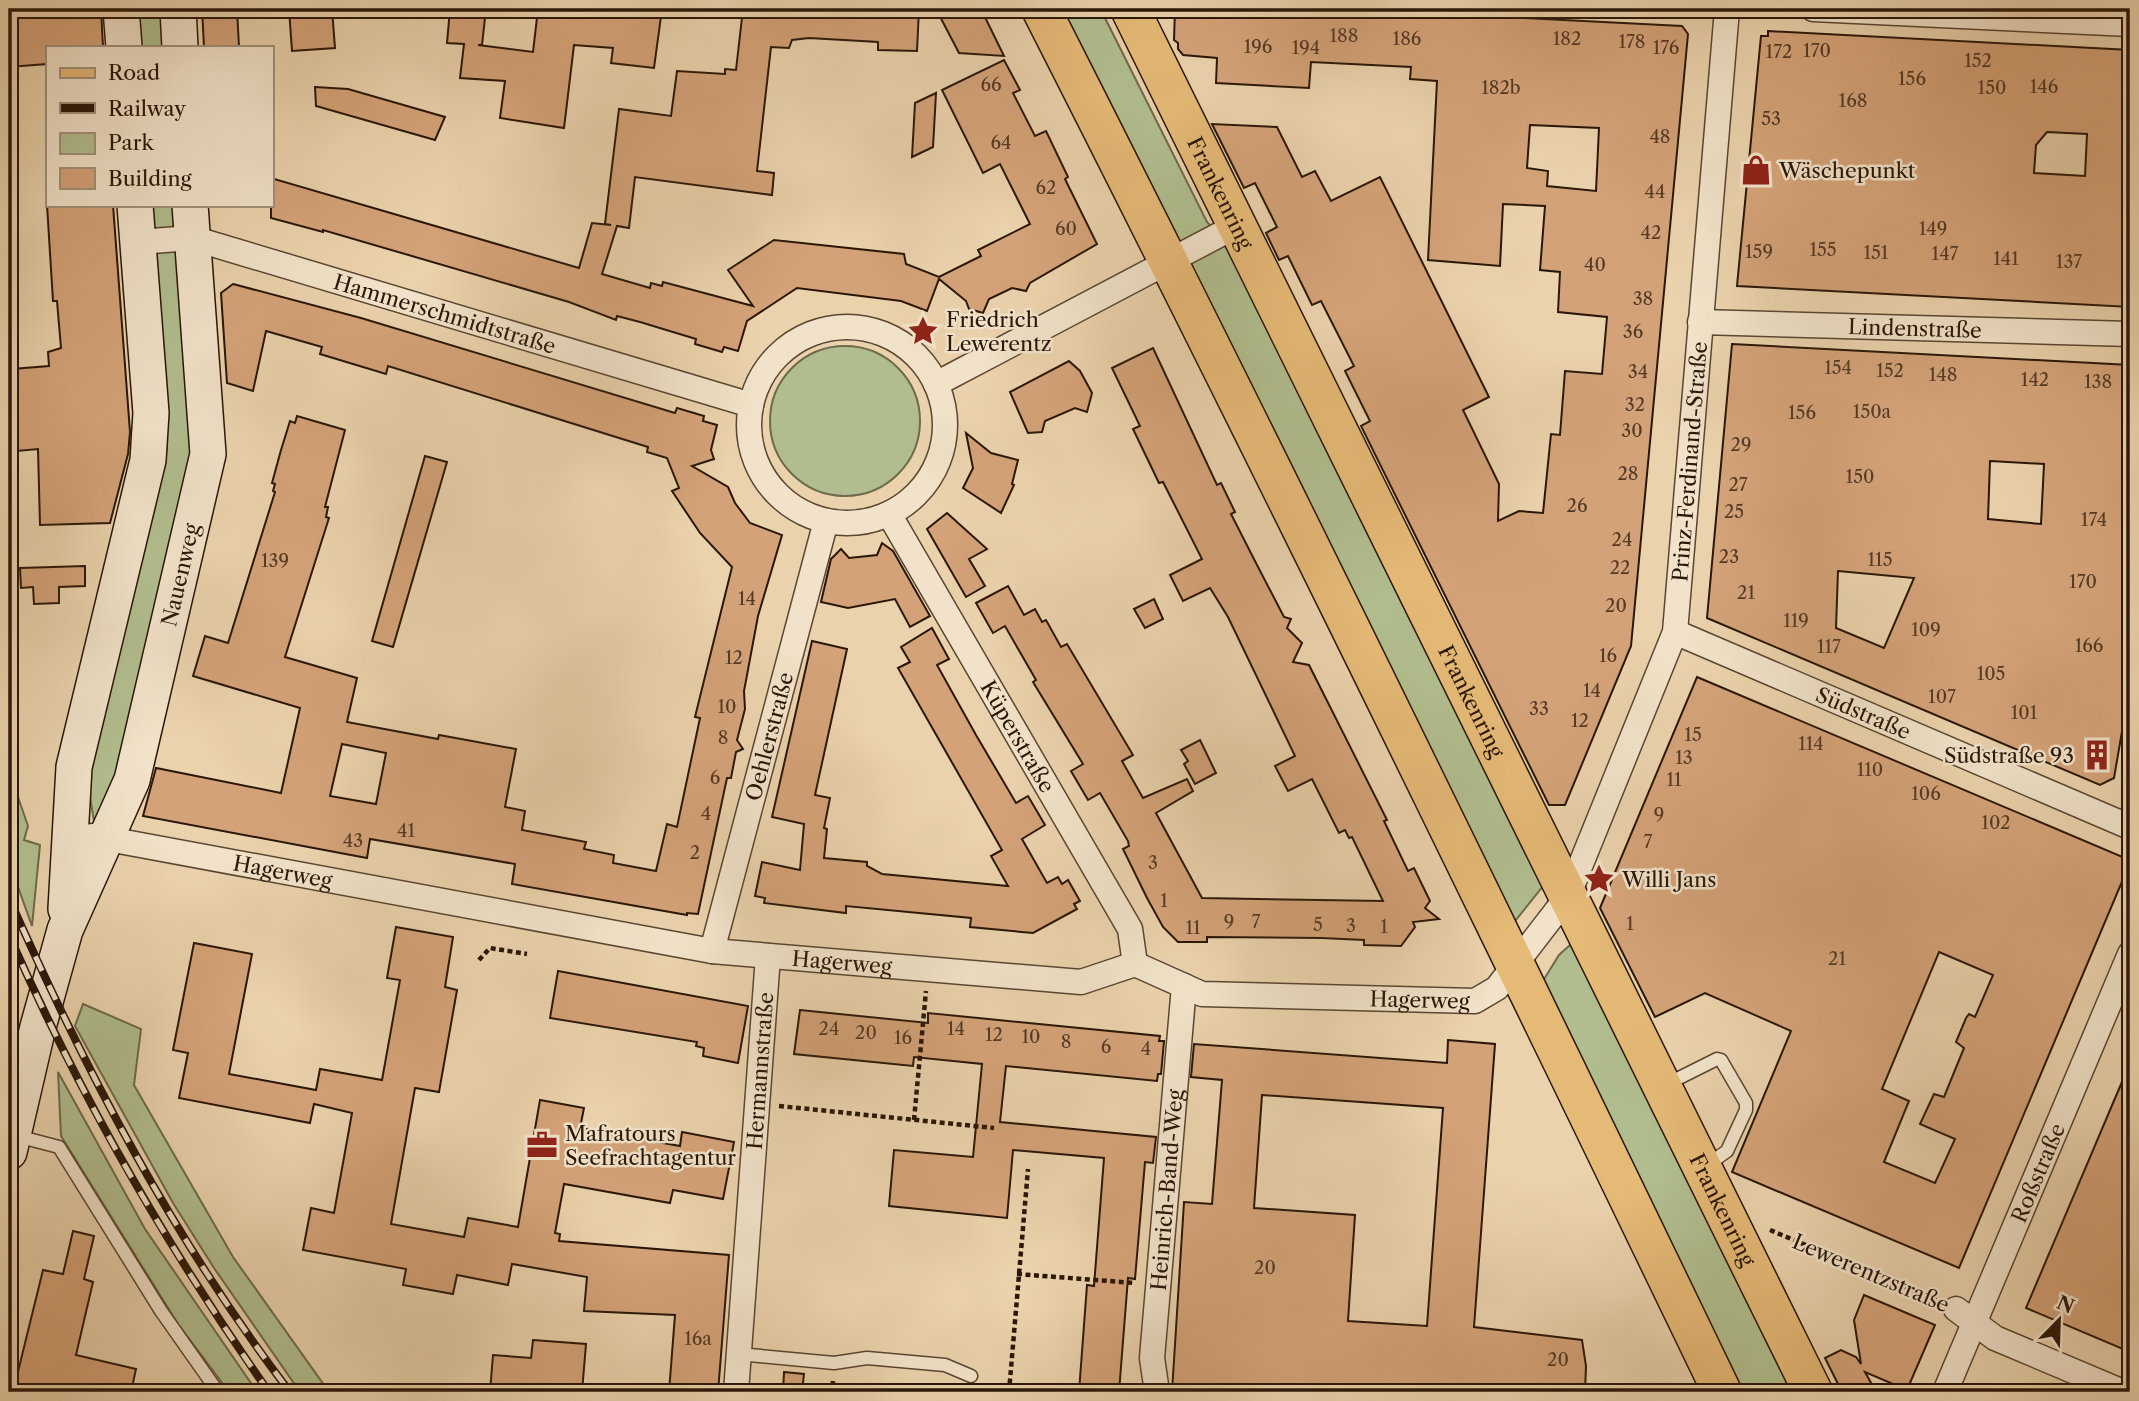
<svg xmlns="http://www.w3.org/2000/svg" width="2139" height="1401" viewBox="0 0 2139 1401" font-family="'Libre Caslon Text',serif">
	<rect width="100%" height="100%" fill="#ead2ac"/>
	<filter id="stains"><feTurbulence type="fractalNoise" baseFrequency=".00286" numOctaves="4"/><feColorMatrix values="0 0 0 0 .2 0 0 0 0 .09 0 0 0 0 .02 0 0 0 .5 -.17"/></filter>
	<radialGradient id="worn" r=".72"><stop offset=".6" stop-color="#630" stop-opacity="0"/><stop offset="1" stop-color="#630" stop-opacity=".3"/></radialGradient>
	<g fill="#b1bd8e" stroke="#6e6a4c" stroke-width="2">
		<polygon points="137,9 164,9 167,47 139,47"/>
		<polygon points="1054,10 1103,14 1207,222 1236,254 1547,881 1508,930"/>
		<polygon points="150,205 179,205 196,458 121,765 94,821 85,768 167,448"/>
		<circle cx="845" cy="421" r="75"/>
		<polygon points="9,771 28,826 24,840 40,845 32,926 9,862"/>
		<polygon points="1571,944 1802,1392 1739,1392 1538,989 1559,955"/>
		<polygon points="83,1004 141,1029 134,1085 233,1257 329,1392 300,1392 214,1268 173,1203 75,1026"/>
		<polygon points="58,1072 145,1229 257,1392 229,1392 178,1324 61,1136"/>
	</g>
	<g fill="#d4a278" stroke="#2a1709" stroke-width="2" fill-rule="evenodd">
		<polygon points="9,9 101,9 103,47 47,47 47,64 9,67"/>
		<polygon points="202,9 237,9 239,47 204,47"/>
		<polygon points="289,9 332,9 335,48 292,51"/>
		<polygon points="450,9 486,9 482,45 478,45 533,52 538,9 662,9 654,68 611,63 613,48 574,45 564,128 500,118 505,81 460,78 464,44 447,43"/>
		<polygon points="743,9 919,9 917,51 878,50 878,42 809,38 792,40 789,48 771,47 757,171 774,173 772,195 635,177 629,228 617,226 602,274 650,288 651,283 662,286 663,282 753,306 728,270 774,240 904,254 906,264 939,277 981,256 978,250 1030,224 1000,164 983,173 942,90 1004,60 1020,90 1013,93 1035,136 1046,131 1068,177 1065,179 1097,244 1030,283 1026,291 1012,288 989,299 983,313 969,309 966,301 939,279 927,311 901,301 797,288 747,321 738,351 724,347 722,352 695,344 696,339 640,322 617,316 616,320 569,302 323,230 323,232 271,218 271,178 579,268 592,223 611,225 605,224 619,109 671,116 677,71 725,74 725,69 736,70"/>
		<polygon points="936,9 981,9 1004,56 959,53"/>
		<path d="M1175 9H1351L1682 26 1688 34 1631 646 1565 805H1549L1361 426 1370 421 1345 371 1354 366 1321 301 1312 305 1288 256 1279 260 1266 233 1277 227 1255 183 1244 188 1212 124 1277 127 1302 177 1315 171 1331 201 1380 177 1489 397 1463 410 1499 484 1498 521 1519 511 1543 513 1551 434 1560 435 1565 371 1602 374 1607 317 1558 312 1560 272 1540 270 1545 206 1503 204 1500 266 1428 260 1437 81 1410 79 1411 67 1311 62 1309 88 1216 83 1217 58 1183 55 1178 49V43L1174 40ZM1530 125 1599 128 1596 191 1547 186 1548 171 1527 168Z"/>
		<path d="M1768 31 2130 50V307L1737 286 1761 36H1768ZM2047 132 2087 134 2085 176 2034 173 2036 145Z"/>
		<polygon points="315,87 348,89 445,117 435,140 316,106"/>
		<polygon points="936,93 933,147 912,157 915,103"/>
		<polygon points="47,205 113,205 130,432 128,454 110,523 40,525 38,449 17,451 12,369 49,366 48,352 61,348 57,301 53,301"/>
		<path d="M233 284 361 318 675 413 677 408 704 416 703 421 717 425 711 450 714 459 692 466 728 487 735 503 750 523 782 535 758 616 744 691 745 709 737 740 743 749 736 752 731 778H727L698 914 687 913V915L512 884 515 864 370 839 367 858 143 816 156 768 281 793 300 708 193 676 205 636 228 643 275 492 273 491 275 484 272 483 281 450 290 421 295 423 297 416 345 430 325 507H328L326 517 329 518 285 657 357 678 347 722 438 739 439 735 516 749 505 807 525 811 522 830 586 842 584 849 614 855 613 863 656 871 667 824 677 827 700 718 695 717 732 567 700 533 672 491 679 488 667 458 647 452 648 447 388 366 386 374 320 354 322 347 266 331 253 391 227 383 221 293ZM342 744 386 753 376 804 330 796Z"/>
		<path d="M1732 344 2130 365V685L2114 778 2100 785 1707 618ZM1990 461 2044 464 2041 524 1988 519ZM1838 571 1914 578 1884 648 1836 628Z"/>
		<polygon points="1153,348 1217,485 1221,483 1235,512 1231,514 1257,565 1284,617 1291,619 1287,628 1302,643 1293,662 1309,665 1387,820 1384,821 1408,871 1414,868 1430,901 1425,908 1439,919 1413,922 1415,927 1401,946 1364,945 1364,940 1321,938 1207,937 1207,942 1178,942 1163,927 1147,898 1123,849 1129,846 1128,841 1100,793 1088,800 1071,771 1083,764 1033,682 1036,680 1005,626 993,633 976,603 1008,586 1024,615 1035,609 1042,622 1046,620 1061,647 1067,644 1133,755 1122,761 1143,798 1187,779 1193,791 1156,813 1202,898 1383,901 1352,837 1349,838 1345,830 1339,833 1312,779 1288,791 1275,766 1295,756 1228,617 1210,588 1183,601 1170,575 1202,559 1163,482 1159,483 1133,429 1140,426 1112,368"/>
		<polygon points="1069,361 1080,371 1092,393 1087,412 1075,408 1045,421 1042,432 1028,433 1010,392"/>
		<polygon points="966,433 991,453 1018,460 1012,484 1014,485 1001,513 963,488 973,468"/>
		<polygon points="425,456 447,462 393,647 372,641"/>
		<polygon points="947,513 987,549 969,559 985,586 966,597 927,529"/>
		<polygon points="882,543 893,551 930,616 910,627 895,599 848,608 821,602 831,559 841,549 849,558 877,555"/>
		<polygon points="85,566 85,586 59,587 59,603 34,604 33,587 21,588 20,568"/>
		<polygon points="1154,599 1163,619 1145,628 1134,609"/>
		<polygon points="932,628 949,659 937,665 976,735 1016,803 1028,796 1045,825 1022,839 1047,883 1058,877 1062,884 1068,880 1080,901 1074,904 1077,909 1033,933 970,927 971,918 846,906 846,913 764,903 765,898 755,896 762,862 800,870 804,824 772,817 812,641 847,649 815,795 830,798 824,828 827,829 824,858 867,862 867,866 882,874 1008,886 991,856 1002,850 898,668 910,662 901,647"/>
		<path d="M1697 677 2125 858 2129 865 1959 1268 1732 1172 1791 1031 1705 993 1655 1017 1600 908ZM1939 952 1993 975 1975 1017 1969 1014 1966 1018 1956 1042 1964 1048 1944 1097 1934 1094 1920 1124 1955 1139 1935 1183 1884 1162 1909 1101 1882 1089Z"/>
		<polygon points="1200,740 1216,773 1195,784 1184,764 1188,761 1181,750"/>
		<polygon points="396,927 453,937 445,987 457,990 439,1092 415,1088 391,1224 464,1237 468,1218 518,1227 540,1100 584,1108 580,1128 680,1146 682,1132 734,1142 723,1199 673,1190 670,1203 564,1184 555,1233 560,1234 559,1241 729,1255 718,1392 669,1392 675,1315 584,1311 587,1277 512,1264 508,1285 457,1275 453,1294 403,1285 406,1269 303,1250 311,1208 334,1213 352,1113 314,1104 310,1123 179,1098 188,1053 173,1050 194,943 252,954 229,1074 316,1090 320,1069 382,1080 400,980 387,978"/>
		<polygon points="558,971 748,1006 738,1063 703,1056 704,1048 696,1046 697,1042 550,1018"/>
		<polygon points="800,1010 928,1023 928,1013 1160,1036 1159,1041 1164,1041 1161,1074 1158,1074 1157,1081 1006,1066 1000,1122 1156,1137 1153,1163 1145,1162 1135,1279 1128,1278 1119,1392 1079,1392 1087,1285 1094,1286 1104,1158 1013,1150 1007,1218 889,1206 894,1150 973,1157 982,1064 914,1057 913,1066 794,1054"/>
		<path d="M1448 1040 1495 1044 1474 1327 1582 1340 1586 1366 1585 1392H1172L1184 1202 1212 1204 1222 1080 1191 1077 1194 1044 1447 1063ZM1262 1095 1443 1108 1427 1326 1348 1321 1355 1215 1254 1208Z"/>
		<polygon points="2130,1063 2130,1352 2026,1308"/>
		<polygon points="73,1231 94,1236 84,1279 93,1282 76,1355 136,1369 131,1392 13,1392 43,1270 63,1274"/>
		<polygon points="1864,1295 1935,1325 1907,1390 1865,1372 1876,1392 1842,1392 1825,1358 1841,1350 1856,1357 1861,1364 1854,1320"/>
		<polygon points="533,1340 586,1344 582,1392 529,1389 528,1392 490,1392 493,1355 531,1358"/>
		<polygon points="784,1372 804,1374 802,1392 783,1392"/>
	</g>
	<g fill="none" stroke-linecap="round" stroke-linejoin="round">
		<g stroke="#5a4632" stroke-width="15">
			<g id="lane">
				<polyline points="1667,1084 1717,1059 1721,1060 1746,1103 1746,1110 1727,1151 1706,1166"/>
				<polyline points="13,1135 59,1147 161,1311 218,1392"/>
				<polyline points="739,1354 834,1363 867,1358 945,1365 971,1376"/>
			</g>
		</g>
		<g stroke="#5a4632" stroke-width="27">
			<g id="street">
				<polyline points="1813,9 2130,24"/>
				<path id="s1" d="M138 242 192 238 751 405"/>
				<path id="s2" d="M1700 322 2130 334"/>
				<circle cx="847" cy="425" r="98"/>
				<polyline points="936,384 1236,226"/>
				<path id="s3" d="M889 514 1130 929 1135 964"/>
				<path id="s4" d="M1675 632 2130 827"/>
				<path id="s5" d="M92 836 712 951 1081 982 1135 964 1202 994 1475 1001 1497 988 1568 896 1675 632 1727 9"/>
				<path id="s6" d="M712 951 826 521"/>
				<polyline points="1956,1309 1995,1338 2123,1392"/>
				<path id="s7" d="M736 1392 768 956"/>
				<path id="s8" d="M1157 1392 1152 1358 1184 986"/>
				<path id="s9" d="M1945 1392 2130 954"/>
			</g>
		</g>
		<g stroke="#2a1709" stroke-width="38">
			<g id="secondary">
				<polyline points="121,9 124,47"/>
				<polyline points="178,9 180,47"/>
				<polyline points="66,909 74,767 148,460 151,413 135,205"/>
				<path id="s10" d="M9 1152 38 1027 65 930 132 780 208 454 190 205"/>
			</g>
		</g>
		<g stroke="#2a1709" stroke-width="41">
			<g id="primary">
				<path d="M1041 9C1274 467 1499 929 1722 1392"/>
				<path id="s11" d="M1130 9 1813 1392"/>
			</g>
		</g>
		<g stroke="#2a1709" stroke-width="4.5" stroke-dasharray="5 3.5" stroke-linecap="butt">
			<polyline points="479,960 490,948 527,954"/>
			<polyline points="779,1106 994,1128"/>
			<polyline points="914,1120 926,991"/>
			<polyline points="1770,1230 1936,1300"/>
			<polyline points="1017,1274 1135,1283"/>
			<polyline points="832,1392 833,1381"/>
			<polyline points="1009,1392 1028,1169"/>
		</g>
		<use href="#lane" stroke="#f1e2c9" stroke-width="12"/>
		<use href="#street" stroke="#f1e2c9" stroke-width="24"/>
		<use href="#secondary" stroke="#f1e2c9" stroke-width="35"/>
		<use href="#primary" stroke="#e5b976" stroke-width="38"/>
		<g stroke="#2a1709" stroke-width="8">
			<g id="rail">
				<path d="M9 898C86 1072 174 1240 290 1392"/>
				<path d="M9 935C81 1098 166 1246 269 1392"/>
			</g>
		</g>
		<use href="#rail" stroke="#f1e2c9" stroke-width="5" stroke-dasharray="16" stroke-linecap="butt"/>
	</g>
	<defs>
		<g id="shop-bare" transform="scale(2.415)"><path d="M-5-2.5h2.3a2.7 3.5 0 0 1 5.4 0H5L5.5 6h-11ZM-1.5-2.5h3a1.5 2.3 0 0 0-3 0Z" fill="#8f2418" stroke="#f1e2c9" stroke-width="2.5" paint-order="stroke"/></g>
		<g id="sight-bare" transform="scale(2.415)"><path d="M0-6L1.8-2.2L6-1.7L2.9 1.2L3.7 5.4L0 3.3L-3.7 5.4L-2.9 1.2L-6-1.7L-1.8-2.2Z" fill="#8f2418" stroke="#f1e2c9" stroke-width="2.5" paint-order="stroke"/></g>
		<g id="building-bare" transform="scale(2.415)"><path d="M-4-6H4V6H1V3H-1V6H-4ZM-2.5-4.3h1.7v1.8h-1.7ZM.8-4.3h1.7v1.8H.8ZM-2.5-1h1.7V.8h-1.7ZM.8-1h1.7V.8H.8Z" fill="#8f2418" stroke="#f1e2c9" stroke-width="2.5" paint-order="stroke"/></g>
		<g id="office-bare" transform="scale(2.415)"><path d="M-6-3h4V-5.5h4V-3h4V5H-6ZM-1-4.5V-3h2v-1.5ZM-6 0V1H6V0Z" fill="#8f2418" stroke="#f1e2c9" stroke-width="2.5" paint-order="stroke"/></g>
	</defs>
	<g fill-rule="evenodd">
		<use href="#shop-bare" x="1756" y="170"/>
		<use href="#sight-bare" x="923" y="331"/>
		<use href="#building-bare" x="2097" y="755"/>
		<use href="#sight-bare" x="1599" y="879"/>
		<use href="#office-bare" x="542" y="1145"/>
	</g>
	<g text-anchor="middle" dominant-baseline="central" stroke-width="5" stroke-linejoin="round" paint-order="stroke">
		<g font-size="18" fill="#543a25">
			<text x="1344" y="36">188</text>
			<text x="1407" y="39">186</text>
			<text x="1567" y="39">182</text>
			<text x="1632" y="42">178</text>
			<text x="1258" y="47">196</text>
			<text x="1306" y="48">194</text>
			<text x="1666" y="48">176</text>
			<text x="1817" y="51">170</text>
			<text x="1779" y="52">172</text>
			<text x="1978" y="61">152</text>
			<text x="1912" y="79">156</text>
			<text x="991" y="85">66</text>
			<text x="2044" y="87">146</text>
			<text x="1501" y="88">182b</text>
			<text x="1992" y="88">150</text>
			<text x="1853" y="101">168</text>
			<text x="1771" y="119">53</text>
			<text x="1660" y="137">48</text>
			<text x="1001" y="143">64</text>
			<text x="1046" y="188">62</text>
			<text x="1655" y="192">44</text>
			<text x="1066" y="229">60</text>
			<text x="1933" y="229">149</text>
			<text x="1651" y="233">42</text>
			<text x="1823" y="250">155</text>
			<text x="1759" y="252">159</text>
			<text x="1876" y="253">151</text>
			<text x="1945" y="254">147</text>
			<text x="2006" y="259">141</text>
			<text x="2069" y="262">137</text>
			<text x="1595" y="265">40</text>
			<text x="1643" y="299">38</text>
			<text x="1633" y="332">36</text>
			<text x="1838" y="368">154</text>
			<text x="1890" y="371">152</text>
			<text x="1638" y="372">34</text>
			<text x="1943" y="375">148</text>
			<text x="2035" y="380">142</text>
			<text x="2098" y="382">138</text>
			<text x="1635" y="405">32</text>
			<text x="1872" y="412">150a</text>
			<text x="1802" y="413">156</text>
			<text x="1632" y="431">30</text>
			<text x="1741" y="445">29</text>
			<text x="1628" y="474">28</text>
			<text x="1860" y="477">150</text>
			<text x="1738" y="485">27</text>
			<text x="1577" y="506">26</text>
			<text x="1734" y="512">25</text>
			<text x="2094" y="520">174</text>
			<text x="1622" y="540">24</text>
			<text x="1729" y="557">23</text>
			<text x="1880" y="560">115</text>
			<text x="275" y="561">139</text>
			<text x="1620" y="568">22</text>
			<text x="2083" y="582">170</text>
			<text x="1746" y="593">21</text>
			<text x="747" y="599">14</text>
			<text x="1616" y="606">20</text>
			<text x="1796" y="621">119</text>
			<text x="1926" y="630">109</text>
			<text x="2089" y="646">166</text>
			<text x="1829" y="647">117</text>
			<text x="1608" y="656">16</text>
			<text x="734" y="658">12</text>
			<text x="1991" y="674">105</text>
			<text x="1592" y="691">14</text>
			<text x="1942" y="697">107</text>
			<text x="727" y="707">10</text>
			<text x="1539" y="709">33</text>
			<text x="2024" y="713">101</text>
			<text x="1580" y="721">12</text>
			<text x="1693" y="735">15</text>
			<text x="723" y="738">8</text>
			<text x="1811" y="744">114</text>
			<text x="1684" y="758">13</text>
			<text x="1870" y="770">110</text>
			<text x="715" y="778">6</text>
			<text x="1674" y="780">11</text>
			<text x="1926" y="794">106</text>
			<text x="706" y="814">4</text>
			<text x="1659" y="815">9</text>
			<text x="1996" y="823">102</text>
			<text x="406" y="831">41</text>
			<text x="353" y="841">43</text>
			<text x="1648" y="842">7</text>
			<text x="695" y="853">2</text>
			<text x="1153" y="863">3</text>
			<text x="1164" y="901">1</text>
			<text x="1229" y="922">9</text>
			<text x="1256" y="922">7</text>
			<text x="1630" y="924">1</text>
			<text x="1318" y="925">5</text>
			<text x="1351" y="926">3</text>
			<text x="1384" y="927">1</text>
			<text x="1193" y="928">11</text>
			<text x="1837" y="959">21</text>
			<text x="829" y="1029">24</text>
			<text x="956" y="1029">14</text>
			<text x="866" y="1033">20</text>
			<text x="994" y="1035">12</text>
			<text x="1031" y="1037">10</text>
			<text x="903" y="1038">16</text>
			<text x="1066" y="1042">8</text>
			<text x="1106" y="1047">6</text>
			<text x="1146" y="1049">4</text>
			<text x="1265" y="1268">20</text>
			<text x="698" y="1339">16a</text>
			<text x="1558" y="1360">20</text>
		</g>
		<g font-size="21" fill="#2a1709" stroke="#f1e2c9" text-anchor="start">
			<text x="1779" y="170">Wäschepunkt</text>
			<text x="946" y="319">Friedrich<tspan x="946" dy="24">Lewerentz</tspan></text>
			<text x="2074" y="755" text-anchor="end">Südstraße 93</text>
			<text x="1622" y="879">Willi Jans</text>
			<text x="565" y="1133">Mafratours<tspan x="565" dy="24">Seefrachtagentur</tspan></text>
		</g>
		<g font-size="21" fill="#2a1709" stroke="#f1e2c9">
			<text stroke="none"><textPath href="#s11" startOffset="205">Frankenring</textPath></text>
			<text stroke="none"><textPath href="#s1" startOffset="318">Hammerschmidtstraße</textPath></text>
			<text stroke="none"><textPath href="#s2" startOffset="215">Lindenstraße</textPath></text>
			<text stroke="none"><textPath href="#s5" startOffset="2002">Prinz-Ferdinand-Straße</textPath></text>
			<text stroke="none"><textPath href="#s10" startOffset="604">Nauenweg</textPath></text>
			<text stroke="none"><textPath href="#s11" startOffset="772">Frankenring</textPath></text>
			<text stroke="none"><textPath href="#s4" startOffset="205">Südstraße</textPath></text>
			<text stroke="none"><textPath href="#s6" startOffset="222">Oehlerstraße</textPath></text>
			<text stroke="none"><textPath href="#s3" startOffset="257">Küperstraße</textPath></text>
			<text stroke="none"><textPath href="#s5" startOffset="194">Hagerweg</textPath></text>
			<text stroke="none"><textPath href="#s5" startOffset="761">Hagerweg</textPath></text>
			<text stroke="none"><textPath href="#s5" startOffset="1349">Hagerweg</textPath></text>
			<text stroke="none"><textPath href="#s7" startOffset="322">Hermannstraße</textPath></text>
			<text stroke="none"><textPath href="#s9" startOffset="238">Roßstraße</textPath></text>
			<text stroke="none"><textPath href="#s8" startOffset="203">Heinrich-Band-Weg</textPath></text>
			<text stroke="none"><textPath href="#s11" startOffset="1339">Frankenring</textPath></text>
			<text transform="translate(1871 1273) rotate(23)">Lewerentzstraße</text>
		</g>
	</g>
	<rect width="2139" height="1401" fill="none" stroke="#ead2ac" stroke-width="35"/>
	<rect x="10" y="10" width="2118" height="1380" fill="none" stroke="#2a1709" stroke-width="3.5"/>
	<rect x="18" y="18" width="2104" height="1366" fill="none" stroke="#2a1709" stroke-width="2"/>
	<rect x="46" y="46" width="228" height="161" fill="#f1e2c9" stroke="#a1917c" stroke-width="2"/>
	<rect x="60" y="68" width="35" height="10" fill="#e5b976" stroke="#a1917c" stroke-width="2"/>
	<text x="108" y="80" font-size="21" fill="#2a1709">Road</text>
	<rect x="60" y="103" width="35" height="10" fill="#2a1709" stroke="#a1917c" stroke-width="2"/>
	<text x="108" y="116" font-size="21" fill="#2a1709">Railway</text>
	<rect x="60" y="133" width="35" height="21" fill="#b1bd8e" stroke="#a1917c" stroke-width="2"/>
	<text x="108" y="150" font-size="21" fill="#2a1709">Park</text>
	<rect x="60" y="168" width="35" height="21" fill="#d4a278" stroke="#a1917c" stroke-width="2"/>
	<text x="108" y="186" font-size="21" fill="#2a1709">Building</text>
	<g transform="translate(2059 1320) rotate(23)" stroke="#f1e2c9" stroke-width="5" paint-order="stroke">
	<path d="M0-5L12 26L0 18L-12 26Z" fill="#2a1709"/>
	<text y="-10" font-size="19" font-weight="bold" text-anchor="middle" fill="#2a1709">N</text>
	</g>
	<rect width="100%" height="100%" filter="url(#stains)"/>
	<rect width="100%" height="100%" fill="url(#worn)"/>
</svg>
